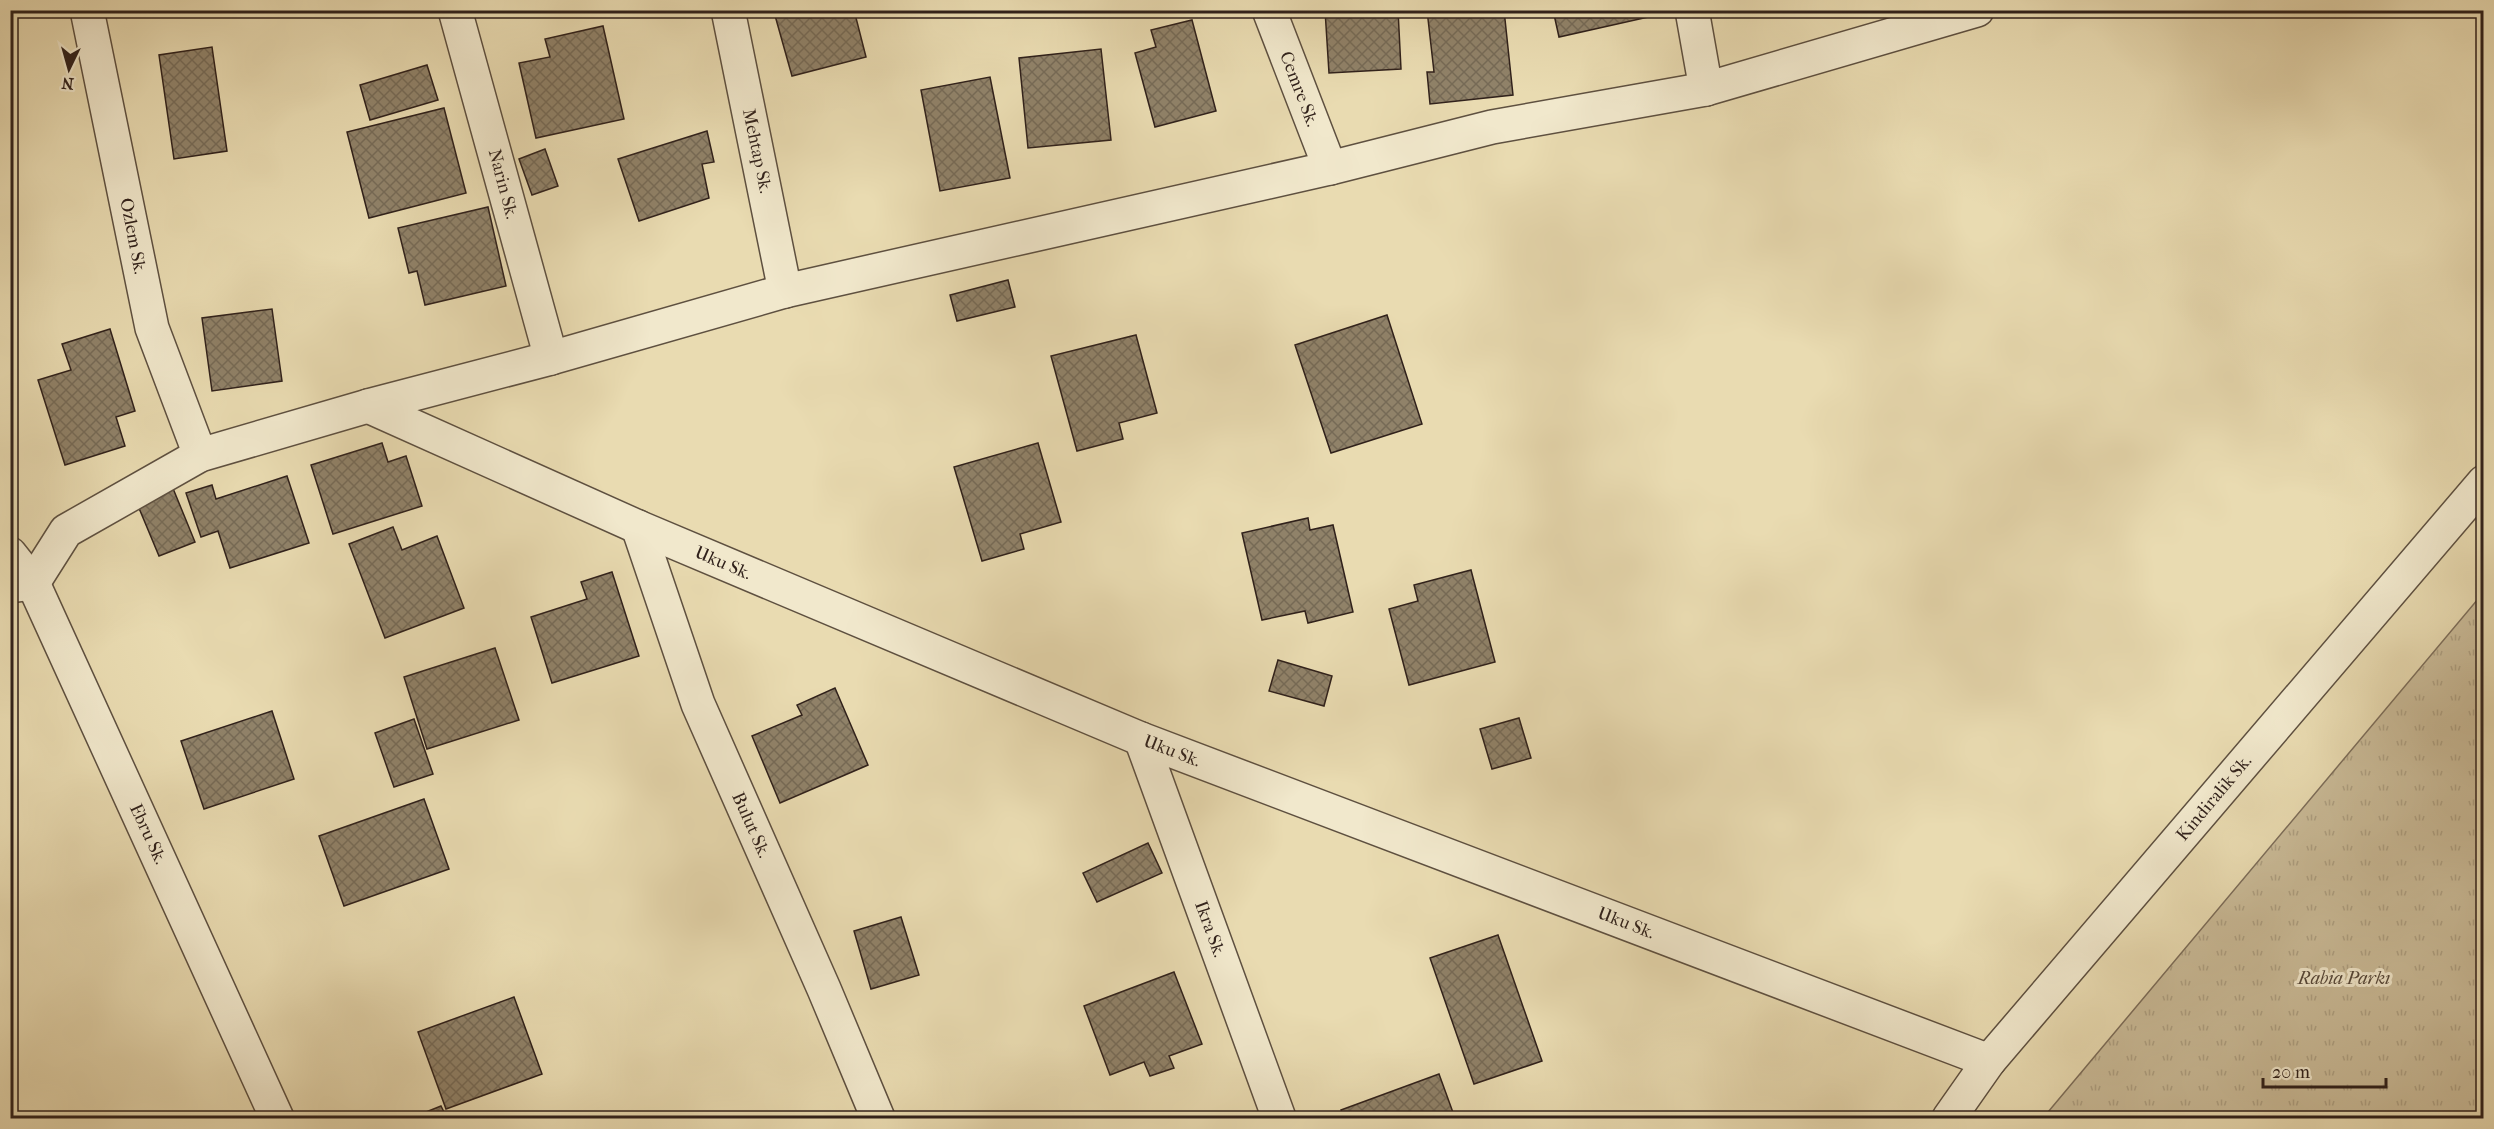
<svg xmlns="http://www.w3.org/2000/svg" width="2494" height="1129" viewBox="0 0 2494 1129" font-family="'IM FELL French Canon',serif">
	<defs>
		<pattern id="park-tufts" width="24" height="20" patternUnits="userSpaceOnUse" patternTransform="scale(1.5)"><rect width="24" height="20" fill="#cabb98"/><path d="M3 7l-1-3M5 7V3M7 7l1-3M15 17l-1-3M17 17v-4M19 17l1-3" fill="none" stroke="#aea082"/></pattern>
		<pattern id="building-cross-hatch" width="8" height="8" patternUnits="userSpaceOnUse" patternTransform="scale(1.5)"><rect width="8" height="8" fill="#908269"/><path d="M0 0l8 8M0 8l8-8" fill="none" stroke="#766a56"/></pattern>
	</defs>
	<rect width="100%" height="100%" fill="#e9dbb1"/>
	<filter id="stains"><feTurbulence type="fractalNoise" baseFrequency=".00333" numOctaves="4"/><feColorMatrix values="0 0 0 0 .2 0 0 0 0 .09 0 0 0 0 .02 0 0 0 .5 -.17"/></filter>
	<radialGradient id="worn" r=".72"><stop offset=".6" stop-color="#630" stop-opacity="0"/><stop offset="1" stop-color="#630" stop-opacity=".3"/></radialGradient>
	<polygon fill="url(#park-tufts)" stroke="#7d6e5a" stroke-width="1.5" points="2483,593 2483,1118 2043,1118"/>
	<g fill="url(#building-cross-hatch)" stroke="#30211b" stroke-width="1.5">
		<polygon points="779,10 854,10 866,57 792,76 774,12"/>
		<polygon points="1325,10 1398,10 1401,69 1329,73"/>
		<polygon points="1427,10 1504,10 1513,95 1430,104 1427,72 1434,72"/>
		<polygon points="1553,10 1651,10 1653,16 1559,37"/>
		<polygon points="1192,20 1216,111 1155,127 1135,53 1156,47 1151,30"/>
		<polygon points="603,26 624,119 536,138 519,63 550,57 545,39"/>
		<polygon points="212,47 227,151 174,159 159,55"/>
		<polygon points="1101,49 1111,140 1028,148 1019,58"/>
		<polygon points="427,65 438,100 370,120 360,85"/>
		<polygon points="990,77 1010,178 940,191 921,90"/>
		<polygon points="444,108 466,193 369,218 347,132"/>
		<polygon points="707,131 714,162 702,164 709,198 639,221 618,159"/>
		<polygon points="545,149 558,186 532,195 519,159"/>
		<polygon points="488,207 506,286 425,305 417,271 409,273 398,228"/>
		<polygon points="1008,280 1015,307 957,321 950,295"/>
		<polygon points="272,309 282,381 212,391 202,318"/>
		<polygon points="1387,315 1422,424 1331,453 1295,345"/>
		<polygon points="110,329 135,411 116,417 125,446 65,465 38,380 71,370 62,344"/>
		<polygon points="1136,335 1157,413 1119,423 1123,439 1077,451 1051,356"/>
		<polygon points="382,443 388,462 406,456 422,506 333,534 311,465"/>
		<polygon points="1038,443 1061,522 1020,534 1024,549 982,561 954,467"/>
		<polygon points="287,476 309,543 230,568 218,531 201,537 186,493 212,485 216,499"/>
		<polygon points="172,486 195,542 159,556 136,501"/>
		<polygon points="1308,518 1310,530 1333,525 1353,612 1308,623 1305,611 1262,620 1242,533"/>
		<polygon points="393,527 402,550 437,536 464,608 385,638 349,544"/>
		<polygon points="1471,570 1495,662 1409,685 1389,609 1418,601 1414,585"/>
		<polygon points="612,572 639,656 552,683 531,617 587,599 581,582"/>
		<polygon points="495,648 519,720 427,749 404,677"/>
		<polygon points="1278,660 1332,676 1324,706 1269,691"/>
		<polygon points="835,688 868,765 780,803 752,736 802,715 797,705"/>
		<polygon points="272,711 294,779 204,809 181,741"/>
		<polygon points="1519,718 1531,758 1492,769 1480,729"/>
		<polygon points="414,719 433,774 394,787 375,733"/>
		<polygon points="424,799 449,869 344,906 319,836"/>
		<polygon points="1148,843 1162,873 1097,902 1083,873"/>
		<polygon points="901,917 919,975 871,989 854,931"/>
		<polygon points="1498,935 1542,1061 1474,1084 1430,958"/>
		<polygon points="1174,972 1202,1044 1169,1056 1174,1068 1150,1076 1144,1062 1110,1075 1084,1006"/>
		<polygon points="514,997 542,1074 446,1109 418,1032"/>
		<polygon points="1439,1074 1455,1118 1344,1118 1341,1110"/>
		<polygon points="441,1106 447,1118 411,1118"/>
		<polygon points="49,1115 87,1118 48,1118"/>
	</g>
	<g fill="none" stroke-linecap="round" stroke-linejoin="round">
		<g stroke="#5e5040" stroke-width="36">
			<g id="minor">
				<polyline points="87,10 152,328 200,455"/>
				<polyline points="455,10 551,358"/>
				<polyline points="728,10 785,291"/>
				<polyline points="1269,10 1330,168"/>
				<polyline points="1692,10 1706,89"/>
				<polyline points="368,406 638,527 1141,739 1989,1061"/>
				<polyline points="638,527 698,704 824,989 878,1118"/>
				<polyline points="10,554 33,583 277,1118"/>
				<polyline points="10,586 33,583 66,531 200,455 368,406 551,358 785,291 1330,168 1492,127 1706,89 1977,10"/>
				<polyline points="1141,739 1279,1118"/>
				<polyline points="1949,1118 1989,1061 2484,482"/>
			</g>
		</g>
		<use href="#minor" stroke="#f1e8cc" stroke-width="33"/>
	</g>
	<g text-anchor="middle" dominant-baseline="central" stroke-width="6" stroke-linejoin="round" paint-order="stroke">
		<g font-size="18" fill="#30211b" stroke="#f1e8cc">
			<text transform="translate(1299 89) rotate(69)">Cemre Sk.</text>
			<text transform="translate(757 151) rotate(78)">Mehtap Sk.</text>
			<text transform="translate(503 184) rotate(75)">Narin Sk.</text>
			<text transform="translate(133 236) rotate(79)">Ozlem Sk.</text>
			<text transform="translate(723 563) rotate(23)">Uku Sk.</text>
			<text transform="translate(1172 751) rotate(21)">Uku Sk.</text>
			<text transform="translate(2214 798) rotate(-50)">Kindiralik Sk.</text>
			<text transform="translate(751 825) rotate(66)">Bulut Sk.</text>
			<text transform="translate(148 834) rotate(65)">Ebru Sk.</text>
			<text transform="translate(1626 923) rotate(21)">Uku Sk.</text>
			<text transform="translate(1210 929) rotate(70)">Ikra Sk.</text>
		</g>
		<g font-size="18" font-style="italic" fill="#56483a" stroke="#f1e8cc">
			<text x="2344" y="978">Rabia Parkı</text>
		</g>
	</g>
	<rect width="2494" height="1129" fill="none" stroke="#e9dbb1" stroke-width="36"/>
	<rect x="12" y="12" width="2470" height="1105" fill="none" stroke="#30211b" stroke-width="3"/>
	<rect x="18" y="18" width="2458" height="1093" fill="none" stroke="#30211b" stroke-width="1.5"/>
	<g transform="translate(69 69) rotate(185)" stroke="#f1e8cc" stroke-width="4.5" paint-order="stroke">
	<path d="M0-4.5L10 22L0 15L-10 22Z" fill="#30211b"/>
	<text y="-9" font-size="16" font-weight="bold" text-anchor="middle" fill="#30211b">N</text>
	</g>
	<path d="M2263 1078v9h123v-9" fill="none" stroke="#30211b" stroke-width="3"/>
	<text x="2272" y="1078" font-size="18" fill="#30211b" stroke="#f1e8cc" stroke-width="4.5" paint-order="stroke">20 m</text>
	<rect width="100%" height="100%" filter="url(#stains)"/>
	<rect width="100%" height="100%" fill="url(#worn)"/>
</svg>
